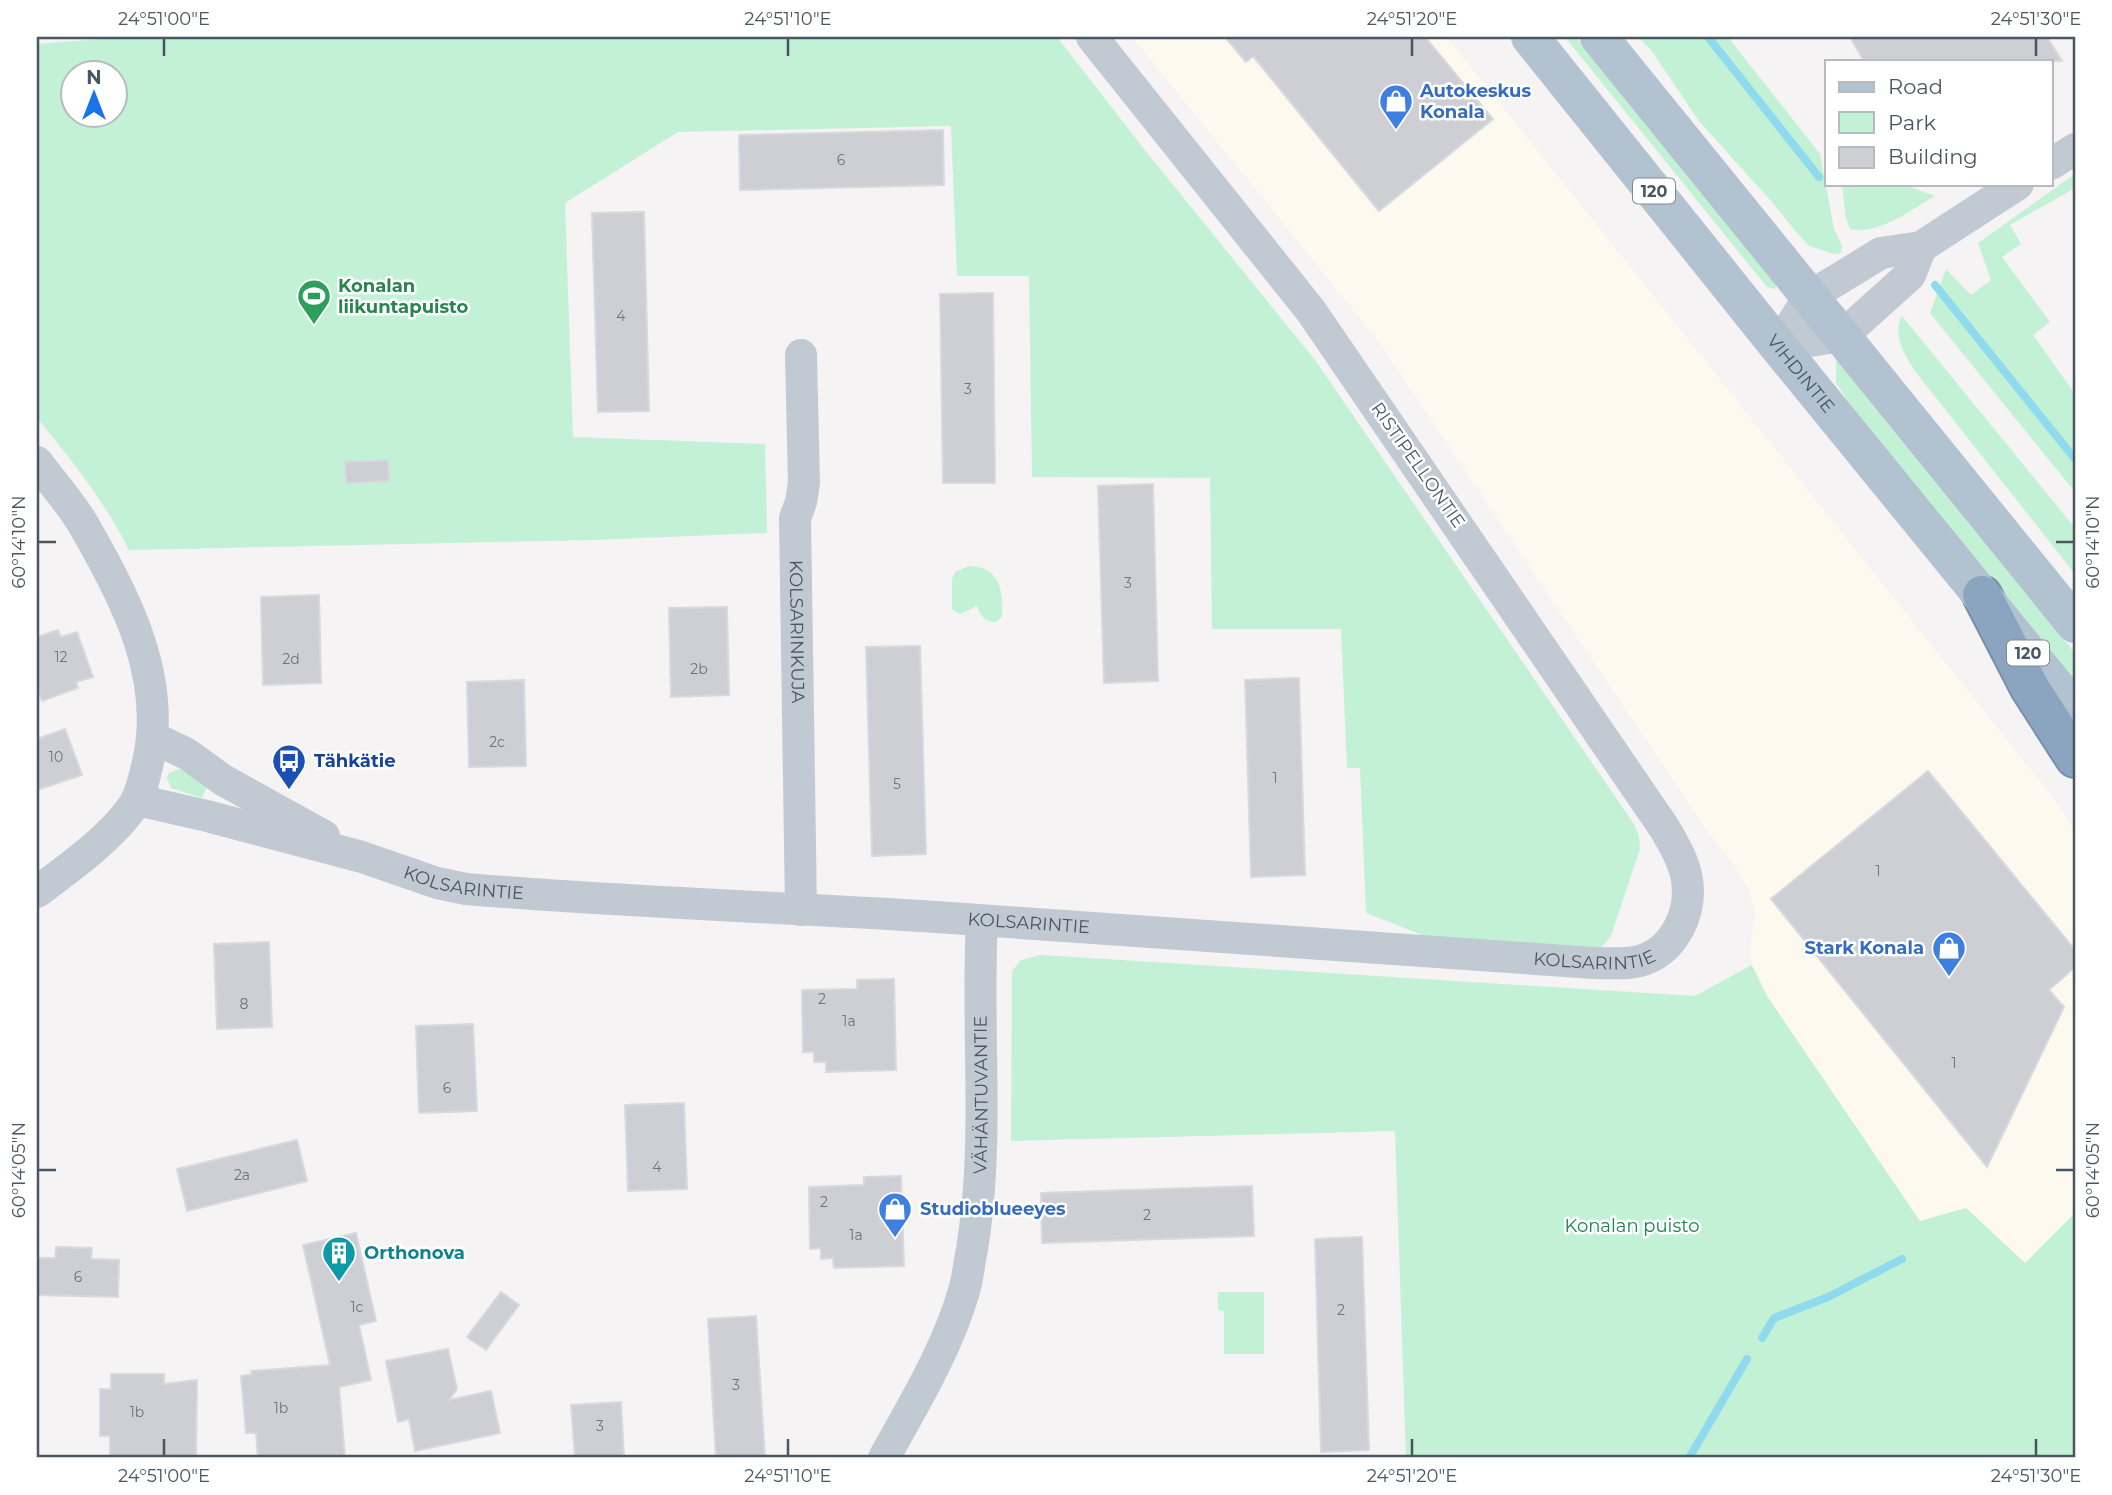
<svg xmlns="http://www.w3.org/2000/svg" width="2112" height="1495" viewBox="0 0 2112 1495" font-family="Montserrat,sans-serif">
	<rect width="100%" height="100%" fill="#f5f3f3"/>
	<polygon fill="#fdf9ef" points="1132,37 1447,37 2055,800 2075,831 2075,1213 2025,1263 1966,1208 1920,1222 1767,996 1752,965 1750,948 1755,913 1749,890 1734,865 1710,835 1377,339"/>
	<g fill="#c3f1d5" fill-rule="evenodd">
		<path d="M125 37H1057L1144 149 1315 360 1634 824 1639 836 1640 849 1611 936 1602 947 1595 950 1438 941 1366 913 1360 768H1347L1341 629H1212L1210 478 1032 477 1029 276H957L951 126 678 132 565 203 573 437 765 444 767 533 592 540 129 550C105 502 71 459 37 418V44ZM74 74H116V116H74Z"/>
		<polygon points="1565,37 1576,37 1777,285 1775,289 1767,287"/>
		<polygon points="1638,37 1728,37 1820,154 1834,229 1842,246 1841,253 1834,254 1809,246 1793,228 1771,201 1699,121 1651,50"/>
		<polygon points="2075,174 2075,188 2010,225 2021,244 2002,257 2050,322 2033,335 2075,394 2075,492 1930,313 1946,269 1971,295 1991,280 1978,243"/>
		<path d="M1842 184H1902L1935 196C1910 210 1880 235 1850 229L1846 219Z"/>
		<path d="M1902 316 2075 528V574L1918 375C1907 360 1891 334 1902 316Z"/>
		<polygon points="1836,361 1839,361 2075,653 2075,683 1851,406 1836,383"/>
		<path d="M969 566C999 566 1004 591 1002 617L996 622C984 622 981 616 977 606L960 614 952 609V579L955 572Z"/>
		<polygon points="179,769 186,770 209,782 202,798 171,788 167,778 169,773"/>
		<polygon points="1041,955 1695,996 1752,965 1767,996 1920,1221 1966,1208 2025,1263 2075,1213 2075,1458 1406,1458 1395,1131 1011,1141 1012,971 1021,960"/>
		<polygon points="1218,1292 1264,1292 1264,1354 1224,1354 1224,1311 1218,1310"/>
	</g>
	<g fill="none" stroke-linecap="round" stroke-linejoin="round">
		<g stroke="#90daee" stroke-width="8">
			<polyline points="1708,37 1819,177"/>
			<polyline points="1935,285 2075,459"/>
			<polyline points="1762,1338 1774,1318 1828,1297 1902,1259"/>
			<polyline points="1689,1458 1747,1359"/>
		</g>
	</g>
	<g fill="#cdcfd5" stroke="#d7d9de" stroke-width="2">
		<polygon points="1225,37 1425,37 1493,119 1379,211 1253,56 1246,62"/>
		<polygon points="1850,37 2047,37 2062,61 1864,61"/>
		<polygon points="943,130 944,185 740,190 739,135"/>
		<polygon points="644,212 649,411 598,412 592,213"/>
		<polygon points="993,293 995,483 943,483 940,294"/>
		<polygon points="388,460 389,481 346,483 345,462"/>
		<polygon points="1153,484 1158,681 1104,683 1098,486"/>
		<polygon points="319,595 321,683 263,685 261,597"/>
		<polygon points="727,607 729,695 671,697 669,608"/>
		<polygon points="58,630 61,637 77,632 93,677 76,682 78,688 42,701 37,687 37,637"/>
		<polygon points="920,646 926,854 872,856 866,647"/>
		<polygon points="1299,678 1305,875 1251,877 1245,680"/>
		<polygon points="524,680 526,766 469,767 467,682"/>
		<polygon points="65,729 82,775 37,790 37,739"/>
		<polygon points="1928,771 2075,950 2075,967 2049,990 2064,1007 1987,1167 1771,899"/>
		<polygon points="269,942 272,1027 217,1029 214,944"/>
		<polygon points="894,979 896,1070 826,1072 826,1062 814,1062 814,1052 803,1052 802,990 857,989 857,980"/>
		<polygon points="473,1024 477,1111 419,1113 416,1026"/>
		<polygon points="684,1103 687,1189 628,1191 625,1105"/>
		<polygon points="297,1140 307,1181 187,1211 177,1169"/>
		<polygon points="901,1176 904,1266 834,1268 833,1258 821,1259 821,1248 810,1249 809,1187 864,1185 864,1177"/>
		<polygon points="1252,1186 1254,1236 1042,1243 1041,1193"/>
		<polygon points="356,1233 376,1321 359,1325 371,1380 339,1387 345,1457 258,1458 256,1433 246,1433 241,1376 252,1374 251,1371 330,1365 303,1245"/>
		<polygon points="1362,1237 1369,1450 1321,1452 1315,1239"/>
		<polygon points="56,1247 92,1248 91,1259 119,1260 118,1297 37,1295 37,1258 55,1258"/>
		<polygon points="501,1292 519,1305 486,1350 467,1337"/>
		<polygon points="756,1316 765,1458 716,1458 708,1319"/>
		<polygon points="448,1349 457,1389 449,1400 491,1391 500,1433 415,1451 409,1419 398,1422 386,1361"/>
		<polygon points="111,1374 164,1374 164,1384 197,1380 196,1458 110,1458 110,1436 100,1436 100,1389 111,1389"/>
		<polygon points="621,1402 624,1458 575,1458 571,1405"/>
	</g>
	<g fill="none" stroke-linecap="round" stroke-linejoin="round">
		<g stroke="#7690ad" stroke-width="42">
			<polyline id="highway" points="1982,595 2030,688 2075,758"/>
		</g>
		<g stroke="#c1cad2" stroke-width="32">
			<polyline points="2051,164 2075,149"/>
			<polyline points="1778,346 1809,297 1881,253 1921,247 2018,184"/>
			<polyline points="1778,346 1842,336 1910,275 1921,247"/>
			<path id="s1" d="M801 355 804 483 801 502 795 518 801 910"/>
			<path d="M37 462C53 484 74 506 87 531 127 600 167 680 148 762 145 775 142 791 135 803 114 836 68 869 37 892"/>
			<polyline points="154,738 187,754 223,780 324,836"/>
			<path id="s2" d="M137 800 207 816 362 857 437 883 466 889C622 902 779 907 936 917 1156 931 1375 948 1594 963 1610 963 1627 965 1643 960 1675 949 1692 912 1687 880 1684 861 1674 845 1665 829L1311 311 1092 37"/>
			<path id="s3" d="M884 1458C913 1405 947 1350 964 1291 968 1278 969 1263 972 1249 990 1141 976 1030 982 921"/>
		</g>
		<g stroke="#b3c2d1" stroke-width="38">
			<path id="s4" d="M1530 37 1778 346 2075 710"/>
			<polyline points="1599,37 2075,624"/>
		</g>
		<use href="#highway" stroke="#8ba5c1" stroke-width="38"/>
	</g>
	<path fill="none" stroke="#4a5661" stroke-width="2.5" d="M164 38V56M788 38V56M1412 38V56M2036 38V56M38 542H56M2056 542H2074M38 1170H56M2056 1170H2074M164 1439V1456M788 1439V1456M1412 1439V1456M2036 1439V1456"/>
	<defs>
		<g id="shop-pin" transform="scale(1.75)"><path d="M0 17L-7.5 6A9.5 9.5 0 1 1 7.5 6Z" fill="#3f7fe0" stroke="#fff"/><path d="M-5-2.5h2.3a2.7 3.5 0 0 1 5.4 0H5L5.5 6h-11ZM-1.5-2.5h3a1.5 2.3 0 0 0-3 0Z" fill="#fff"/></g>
		<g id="stadium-pin" transform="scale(1.75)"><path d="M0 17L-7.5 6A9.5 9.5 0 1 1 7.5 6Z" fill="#2e9e5b" stroke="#fff"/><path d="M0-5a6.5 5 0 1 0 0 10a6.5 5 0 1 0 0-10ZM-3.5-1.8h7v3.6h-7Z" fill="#fff"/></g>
		<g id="bus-pin" transform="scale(1.75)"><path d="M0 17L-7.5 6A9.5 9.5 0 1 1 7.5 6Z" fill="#1a4fb4" stroke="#fff"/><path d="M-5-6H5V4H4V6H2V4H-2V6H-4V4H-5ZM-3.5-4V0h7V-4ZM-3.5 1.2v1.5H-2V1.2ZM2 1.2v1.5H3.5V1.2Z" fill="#fff"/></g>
		<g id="building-pin" transform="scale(1.75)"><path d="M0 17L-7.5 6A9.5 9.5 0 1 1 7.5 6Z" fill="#0f9aa8" stroke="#fff"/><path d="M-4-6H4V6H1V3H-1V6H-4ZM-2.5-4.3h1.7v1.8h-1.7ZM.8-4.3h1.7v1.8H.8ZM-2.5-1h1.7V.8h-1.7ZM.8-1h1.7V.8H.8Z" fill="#fff"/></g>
	</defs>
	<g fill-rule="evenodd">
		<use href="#shop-pin" x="1396" y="101"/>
		<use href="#stadium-pin" x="314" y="296"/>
		<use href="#bus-pin" x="289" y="761"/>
		<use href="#shop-pin" x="1949" y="948"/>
		<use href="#shop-pin" x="895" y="1209"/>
		<use href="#building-pin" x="339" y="1253"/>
	</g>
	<g text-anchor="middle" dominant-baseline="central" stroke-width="5" stroke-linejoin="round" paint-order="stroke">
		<g font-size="14" fill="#6b747e">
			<text x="841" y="160">6</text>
			<text x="621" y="316">4</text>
			<text x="968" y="389">3</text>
			<text x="1128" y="583">3</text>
			<text x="61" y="657">12</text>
			<text x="291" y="659">2d</text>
			<text x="699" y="669">2b</text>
			<text x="497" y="742">2c</text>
			<text x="56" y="757">10</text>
			<text x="1275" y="778">1</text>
			<text x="897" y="784">5</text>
			<text x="1878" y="871">1</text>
			<text x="822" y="999">2</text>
			<text x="244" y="1004">8</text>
			<text x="849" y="1021">1a</text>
			<text x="1954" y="1063">1</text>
			<text x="447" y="1088">6</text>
			<text x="657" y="1167">4</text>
			<text x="242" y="1175">2a</text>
			<text x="824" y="1202">2</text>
			<text x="1147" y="1215">2</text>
			<text x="856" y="1235">1a</text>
			<text x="78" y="1277">6</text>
			<text x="357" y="1307">1c</text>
			<text x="1341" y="1310">2</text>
			<text x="736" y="1385">3</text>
			<text x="281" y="1408">1b</text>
			<text x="137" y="1412">1b</text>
			<text x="600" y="1426">3</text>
		</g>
		<g fill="#fff" stroke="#808990" stroke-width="2">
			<rect x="1633" y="178.5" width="42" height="25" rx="5"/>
			<rect x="2007" y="640.5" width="42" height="25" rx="5"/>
		</g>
		<g font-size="16" font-weight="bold" fill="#4a5661">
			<text x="1654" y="191">120</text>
			<text x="2028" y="653">120</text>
		</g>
		<g font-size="18" font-weight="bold" fill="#366cbe" stroke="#fff" text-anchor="start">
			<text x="1420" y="91">Autokeskus<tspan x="1420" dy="21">Konala</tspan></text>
			<text x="1924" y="948" text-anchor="end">Stark Konala</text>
			<text x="920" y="1209">Studioblueeyes</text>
		</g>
		<g font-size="18" font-weight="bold" fill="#27864d" stroke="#fff" text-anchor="start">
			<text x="338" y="286">Konalan<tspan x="338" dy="21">liikuntapuisto</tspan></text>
		</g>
		<g font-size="18" fill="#4a5661" stroke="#fff">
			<text stroke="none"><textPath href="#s4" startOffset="432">VIHDINTIE</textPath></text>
			<text transform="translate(1418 465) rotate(55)">RISTIPELLONTIE</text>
			<text stroke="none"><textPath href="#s1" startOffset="278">KOLSARINKUJA</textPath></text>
			<text stroke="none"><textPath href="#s2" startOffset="338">KOLSARINTIE</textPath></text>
			<text stroke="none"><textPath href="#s2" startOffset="905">KOLSARINTIE</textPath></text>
			<text stroke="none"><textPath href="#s2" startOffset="1472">KOLSARINTIE</textPath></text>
			<text stroke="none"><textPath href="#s3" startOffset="383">VÄHÄNTUVANTIE</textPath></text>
		</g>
		<g font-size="18" font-weight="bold" fill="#164399" stroke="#fff" text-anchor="start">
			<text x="314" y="761">Tähkätie</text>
		</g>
		<g font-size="18" fill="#17864f" stroke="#fff">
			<text x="1632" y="1226">Konalan puisto</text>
		</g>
		<g font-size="18" font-weight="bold" fill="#0d838f" stroke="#fff" text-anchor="start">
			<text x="364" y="1253">Orthonova</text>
		</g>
	</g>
	<rect width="2112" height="1495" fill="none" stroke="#ffffff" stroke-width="77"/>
	<rect x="1825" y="60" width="228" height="126" fill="#ffffff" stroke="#b7bbc0" stroke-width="2"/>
	<rect x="1839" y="82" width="35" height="10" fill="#b3c2d1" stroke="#b7bbc0" stroke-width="2"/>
	<text x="1888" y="94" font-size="21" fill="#4a5661">Road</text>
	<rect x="1839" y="112" width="35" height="21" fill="#c3f1d5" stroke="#b7bbc0" stroke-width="2"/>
	<text x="1888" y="130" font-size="21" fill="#4a5661">Park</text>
	<rect x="1839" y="147" width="35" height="21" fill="#cdcfd5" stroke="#b7bbc0" stroke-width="2"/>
	<text x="1888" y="164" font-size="21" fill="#4a5661">Building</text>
	<g transform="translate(94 94)"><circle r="33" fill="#ffffff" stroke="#b7bbc0" stroke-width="2"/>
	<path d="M0-5L12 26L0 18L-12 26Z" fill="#1a73e8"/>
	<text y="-10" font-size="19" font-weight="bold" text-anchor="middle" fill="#4a5661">N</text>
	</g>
	<rect x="38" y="38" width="2036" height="1418" fill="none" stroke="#4a5661" stroke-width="2.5"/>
	<g font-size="18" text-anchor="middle" fill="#4a5661">
		<text x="164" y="25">24°51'00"E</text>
		<text x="788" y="25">24°51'10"E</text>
		<text x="1412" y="25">24°51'20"E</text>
		<text x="2036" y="25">24°51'30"E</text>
		<text transform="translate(19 542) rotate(-90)" y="6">60°14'10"N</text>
		<text transform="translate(2093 542) rotate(-90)" y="6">60°14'10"N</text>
		<text transform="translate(19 1170) rotate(-90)" y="6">60°14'05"N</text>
		<text transform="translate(2093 1170) rotate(-90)" y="6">60°14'05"N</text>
		<text x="164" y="1482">24°51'00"E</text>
		<text x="788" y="1482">24°51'10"E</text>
		<text x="1412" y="1482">24°51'20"E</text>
		<text x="2036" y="1482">24°51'30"E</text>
	</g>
</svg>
